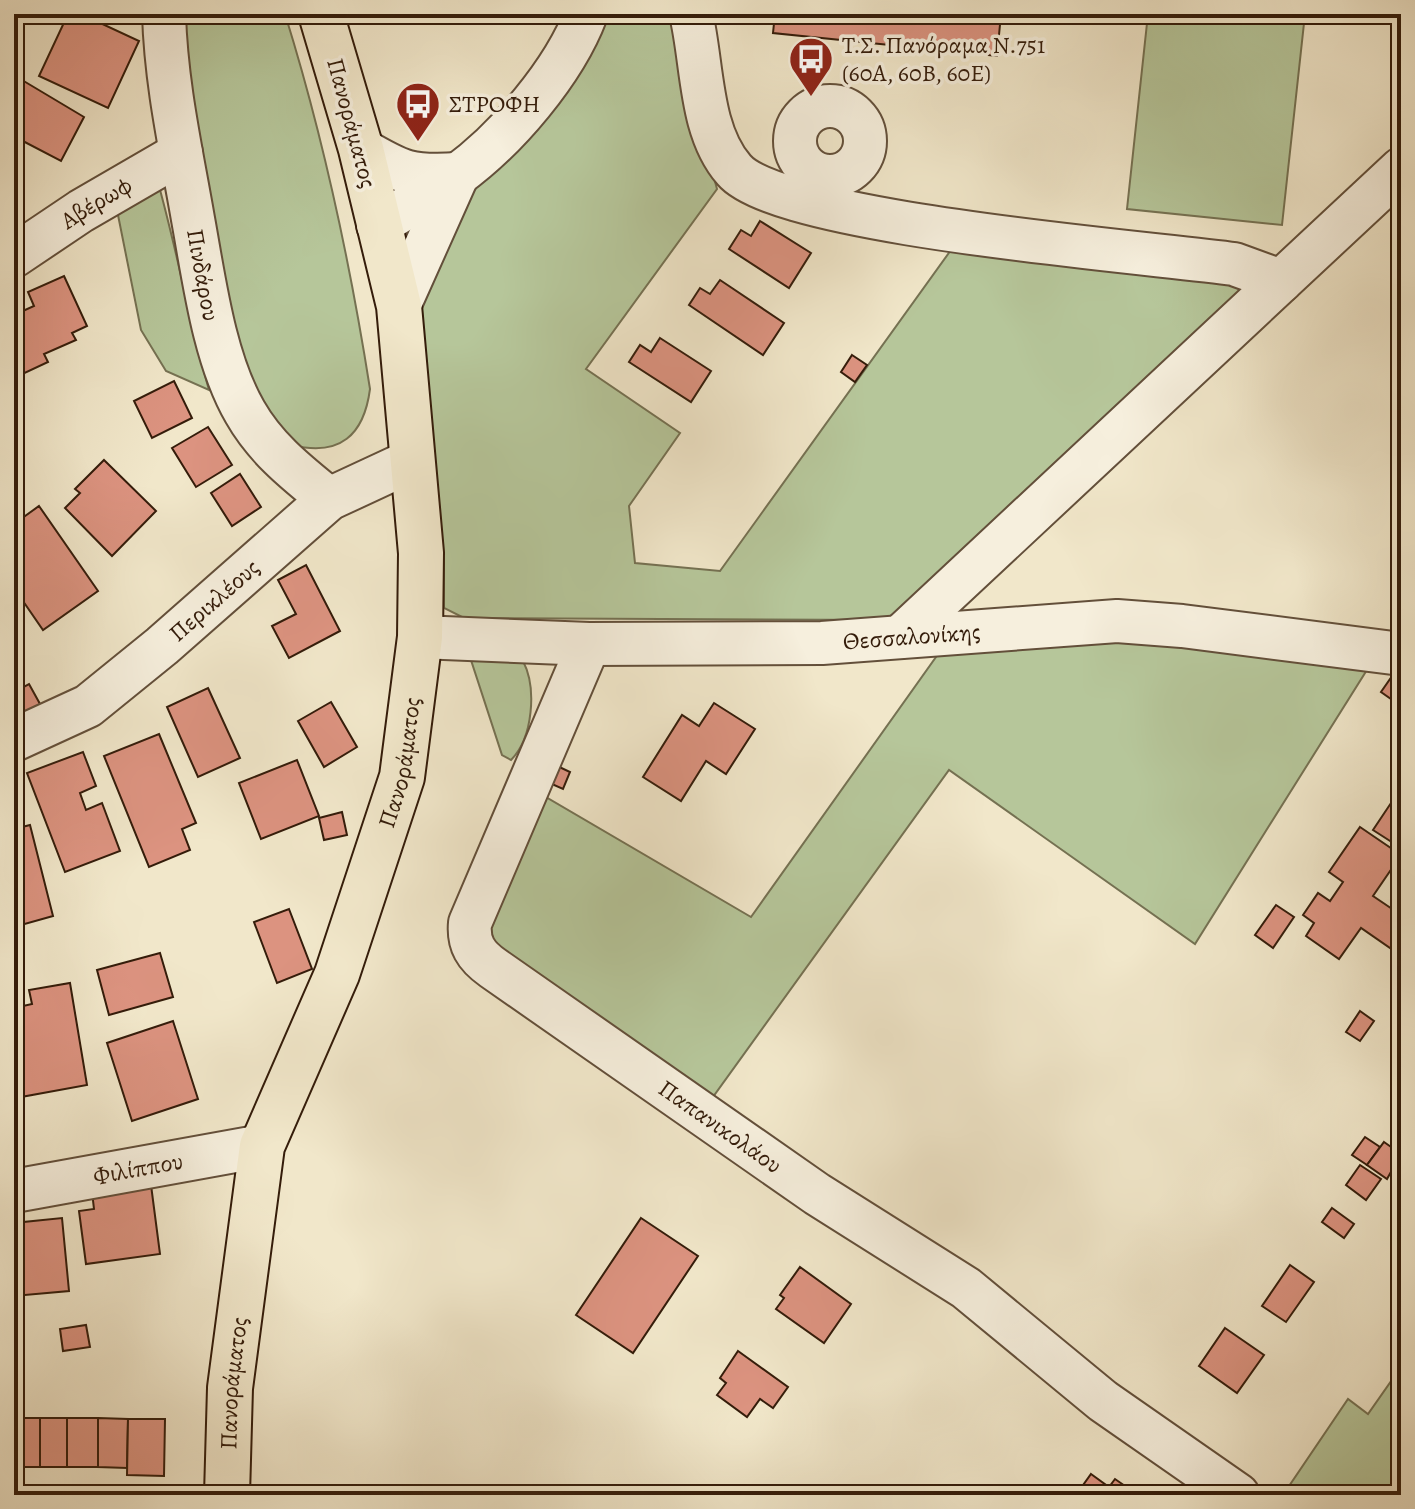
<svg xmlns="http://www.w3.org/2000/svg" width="1415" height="1509" viewBox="0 0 1415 1509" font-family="Alegreya,serif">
	<rect width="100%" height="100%" fill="#f1e7ca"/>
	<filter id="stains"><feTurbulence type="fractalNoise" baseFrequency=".0025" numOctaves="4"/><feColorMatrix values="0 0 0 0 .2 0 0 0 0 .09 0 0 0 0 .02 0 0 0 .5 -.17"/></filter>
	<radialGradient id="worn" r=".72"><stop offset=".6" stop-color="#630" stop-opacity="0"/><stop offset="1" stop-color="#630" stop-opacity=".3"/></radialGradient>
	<g fill="#b6c69a" stroke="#757152" stroke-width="2">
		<path d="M179 14H285C323 136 350 262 370 389 364 435 340 457 292 445L240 380Z"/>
		<polygon points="600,14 670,14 717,189 586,369 680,433 629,506 635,563 720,571 956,243 1240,284 1247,296 900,615 886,620 464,618 444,608 444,563 432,433 413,305 466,178"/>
		<polygon points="1148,14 1305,14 1282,225 1127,209"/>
		<path d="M157 179C177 249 189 320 209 390L166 371 141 330 115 200Z"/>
		<polygon points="1052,635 1370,665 1195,944 949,770 710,1101 489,950 475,923 532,789 751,917 946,643"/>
		<path d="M470 657 523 661C537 688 533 738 511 760L502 755Z"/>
		<polygon points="1401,1367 1401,1495 1283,1495 1348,1399 1368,1414"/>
	</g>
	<g fill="#dc9380" stroke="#341c0a" stroke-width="2">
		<polygon points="68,14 81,14 139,41 108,108 39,76"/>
		<polygon points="775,14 1001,14 997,56 773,33"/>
		<polygon points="22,80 84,117 61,161 19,139 14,142 14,92"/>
		<polygon points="760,221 811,253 789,288 729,249 741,230 751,236"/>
		<polygon points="64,276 87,326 72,333 76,340 44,354 48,362 14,378 14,315 34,306 28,292"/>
		<polygon points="720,280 784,323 763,355 689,305 700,288 710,294"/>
		<polygon points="660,338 711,371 691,402 629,362 640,345 651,352"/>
		<polygon points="852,355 867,365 855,382 841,372"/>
		<polygon points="174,381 192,418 152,438 134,401"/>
		<polygon points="208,427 232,465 196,487 172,448"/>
		<polygon points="104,460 156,511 112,556 65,508 80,493 75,489"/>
		<polygon points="240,474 261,507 232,526 211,493"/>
		<polygon points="39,506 98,591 43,630 14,588 14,569 23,563 14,549 14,524"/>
		<polygon points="306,565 340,631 289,658 272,626 296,614 278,580"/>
		<polygon points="1397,669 1401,672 1401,706 1381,692"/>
		<polygon points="29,684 40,704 18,718 14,710 14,692"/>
		<polygon points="208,688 240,758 198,777 167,707"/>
		<polygon points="331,702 357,747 324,767 298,721"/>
		<polygon points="714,703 755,729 726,774 706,761 681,801 643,777 682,715 699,726"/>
		<polygon points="159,734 196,823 182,829 190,850 149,867 104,756"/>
		<polygon points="83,752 96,786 80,793 86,810 102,803 120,851 65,872 27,773"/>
		<polygon points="297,760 319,816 261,839 239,783"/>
		<polygon points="553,764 570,772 563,789 545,781"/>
		<polygon points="1391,803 1401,809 1401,848 1373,830"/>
		<polygon points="342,812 347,835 324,840 319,818"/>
		<polygon points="30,825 53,916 14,927 14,829"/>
		<polygon points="1360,827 1401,855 1373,896 1401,915 1401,939 1393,950 1361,928 1339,959 1306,936 1314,923 1303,915 1318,893 1330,901 1343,882 1329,872"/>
		<polygon points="1276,905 1294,917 1273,948 1255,935"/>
		<polygon points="289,909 312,969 277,983 254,922"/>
		<polygon points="160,953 173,997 109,1015 97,970"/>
		<polygon points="70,983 87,1085 21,1097 14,1053 14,1008 32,1004 29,990"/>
		<polygon points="1360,1011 1374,1021 1360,1041 1346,1032"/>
		<polygon points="173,1021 198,1099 132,1121 107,1043"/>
		<polygon points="1365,1137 1380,1147 1367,1165 1352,1155"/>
		<polygon points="1384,1142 1401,1154 1387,1179 1367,1165"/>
		<polygon points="1360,1165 1381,1179 1366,1200 1346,1185"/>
		<polygon points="151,1185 160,1254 86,1264 79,1211 94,1209 92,1192"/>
		<polygon points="1332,1208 1354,1224 1344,1238 1322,1222"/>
		<polygon points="62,1218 69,1291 14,1296 14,1223"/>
		<polygon points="641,1218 698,1256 633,1353 576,1315"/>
		<polygon points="1290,1265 1314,1282 1286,1322 1262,1306"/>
		<polygon points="800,1267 851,1304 824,1343 776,1309 784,1298 780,1295"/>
		<polygon points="86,1325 90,1347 63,1351 60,1329"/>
		<polygon points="1225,1328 1264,1355 1237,1393 1199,1366"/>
		<polygon points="738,1351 788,1387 773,1408 760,1399 747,1417 717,1395 726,1383 720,1378"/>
		<rect x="14" y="1418" width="26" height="49"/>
		<rect x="40" y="1418" width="27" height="49"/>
		<rect x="67" y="1418" width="31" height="49"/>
		<polygon points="98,1418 128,1419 127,1468 98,1467"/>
		<polygon points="128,1419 165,1419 164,1476 127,1475"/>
		<polygon points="1091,1474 1109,1487 1115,1479 1138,1495 1076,1495"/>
	</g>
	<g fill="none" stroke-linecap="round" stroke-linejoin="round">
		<g stroke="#634f3a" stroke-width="46">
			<g id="minor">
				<path id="s1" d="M164 14C166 84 181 150 193 219 204 279 214 359 245 412 266 449 297 473 329 499"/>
				<path d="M691 14C703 64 699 130 734 170 780 224 1148 252 1234 264L1281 281"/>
				<circle cx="830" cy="141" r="35"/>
				<path d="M361 149C402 173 410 177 458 174"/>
				<path d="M378 225C404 209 431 193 456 176 507 139 564 72 586 14"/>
				<path id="s2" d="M14 256 81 211 181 153"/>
				<polyline points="399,306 458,174"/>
				<path id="s3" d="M420 637 589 644 822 643 1117 621 1182 626 1401 654"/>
				<polyline points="900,637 1401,169"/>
				<path id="s4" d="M589 644 470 923C468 944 476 956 493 968L817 1194 966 1288 1103 1401 1238 1495"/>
				<path id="s5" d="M14 740 88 706 162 646 329 499 413 460"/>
				<path id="s6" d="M14 1191 262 1146"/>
			</g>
		</g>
		<g stroke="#341c0a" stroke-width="48">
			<g id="major">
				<path id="s7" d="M227 1495 230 1388 262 1146 337 974 402 777 420 637 421 553 399 306 361 149 321 14"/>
			</g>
		</g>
		<use href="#minor" stroke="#f6efdd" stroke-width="42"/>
		<use href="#major" stroke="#f1e7ca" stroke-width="44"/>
	</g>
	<defs>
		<g id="bus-pin" transform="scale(2.3)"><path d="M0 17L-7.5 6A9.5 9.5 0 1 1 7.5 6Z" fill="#8f2418" stroke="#f6efdd"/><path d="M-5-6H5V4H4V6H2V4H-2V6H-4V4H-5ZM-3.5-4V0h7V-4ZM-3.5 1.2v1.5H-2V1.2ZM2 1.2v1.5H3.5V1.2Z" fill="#fff"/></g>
	</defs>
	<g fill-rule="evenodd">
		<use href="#bus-pin" x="811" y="59"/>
		<use href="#bus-pin" x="418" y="104"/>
	</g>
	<g text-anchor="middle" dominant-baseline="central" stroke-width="7" stroke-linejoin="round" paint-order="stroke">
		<g font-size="24" fill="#341c0a" stroke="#f6efdd" text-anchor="start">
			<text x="842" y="45">Τ.Σ. Πανόραμα Ν.751<tspan x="842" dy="28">(60A, 60B, 60E)</tspan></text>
			<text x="449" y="104">ΣΤΡΟΦΗ</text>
		</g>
		<g font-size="24" fill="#341c0a" stroke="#f6efdd">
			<text transform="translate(352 123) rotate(75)">Πανοράματος</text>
			<text stroke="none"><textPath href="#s2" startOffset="98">Αβέρωφ</textPath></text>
			<text stroke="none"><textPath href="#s1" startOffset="264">Πινδάρου</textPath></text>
			<text stroke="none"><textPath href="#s5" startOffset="246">Περικλέους</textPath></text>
			<text stroke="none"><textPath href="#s3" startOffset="492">Θεσσαλονίκης</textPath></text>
			<text stroke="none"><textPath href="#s7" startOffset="760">Πανοράματος</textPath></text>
			<text stroke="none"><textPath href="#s4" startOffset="634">Παπανικολάου</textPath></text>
			<text stroke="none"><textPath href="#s6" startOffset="126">Φιλίππου</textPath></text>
			<text stroke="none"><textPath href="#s7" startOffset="112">Πανοράματος</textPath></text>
		</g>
	</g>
	<rect width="1415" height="1509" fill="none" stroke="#f1e7ca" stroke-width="48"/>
	<rect x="16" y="16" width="1383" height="1477" fill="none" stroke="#341c0a" stroke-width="4"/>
	<rect x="24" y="24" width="1367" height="1461" fill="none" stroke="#341c0a" stroke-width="2"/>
	<rect width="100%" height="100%" filter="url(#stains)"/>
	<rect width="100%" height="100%" fill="url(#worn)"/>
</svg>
